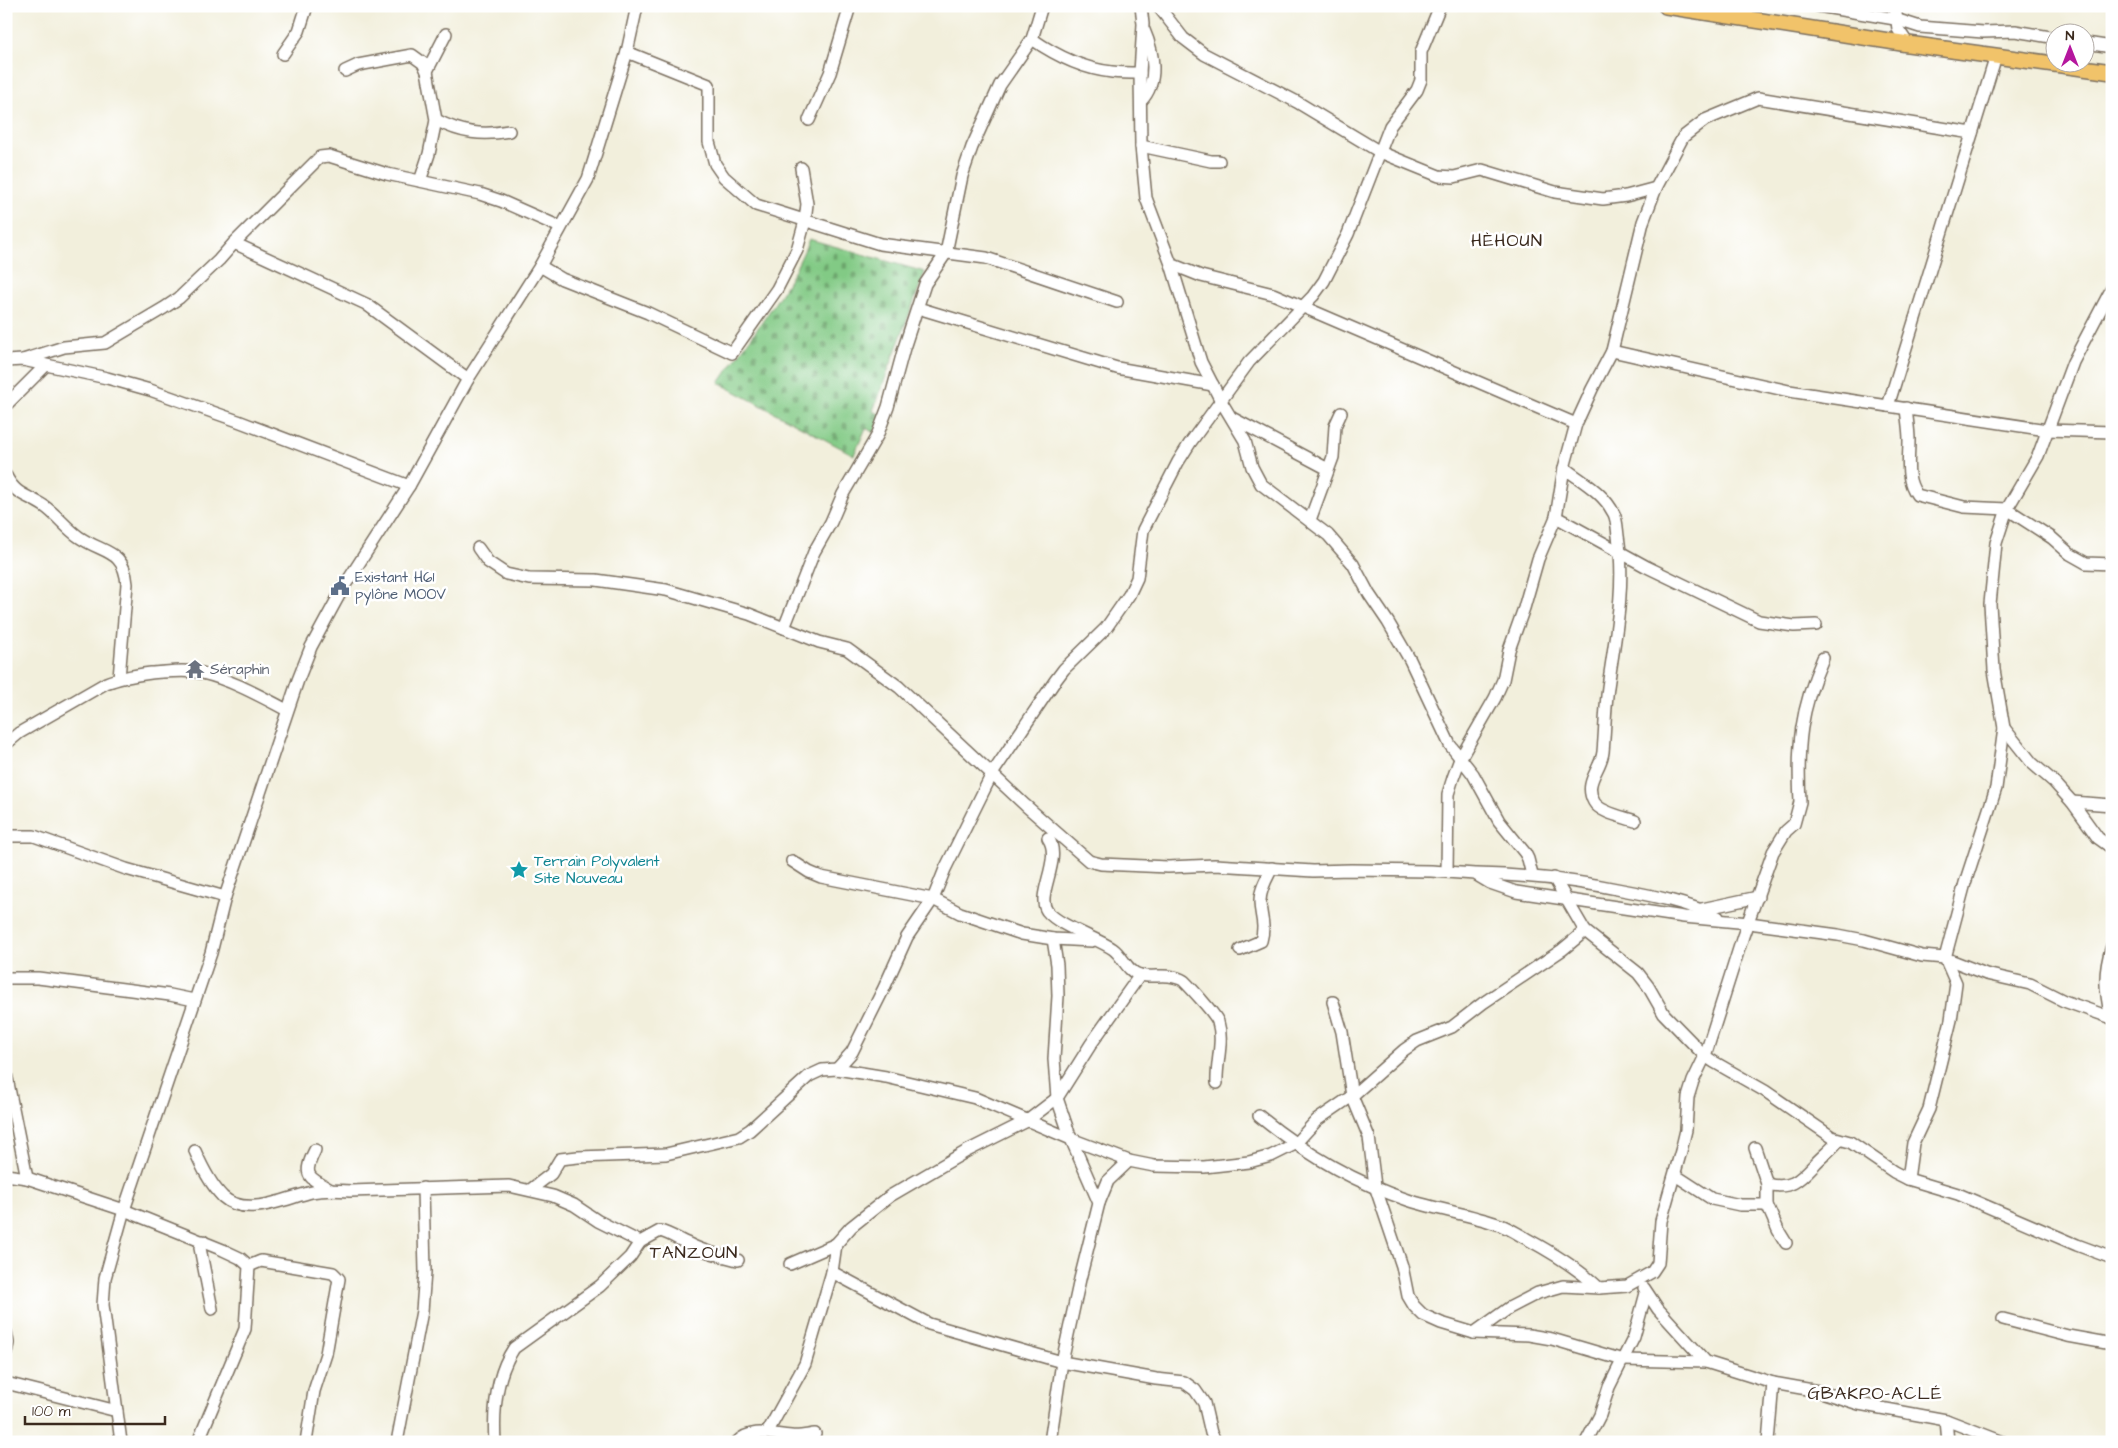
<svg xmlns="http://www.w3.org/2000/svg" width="2118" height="1448" viewBox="0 0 2118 1448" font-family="'Architects Daughter',sans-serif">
	<defs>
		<pattern id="cemetery-stones" width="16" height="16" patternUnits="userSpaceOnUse" patternTransform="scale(1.25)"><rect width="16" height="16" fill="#82ca85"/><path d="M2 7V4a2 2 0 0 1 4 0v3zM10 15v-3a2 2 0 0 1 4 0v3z" fill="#6ca46c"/></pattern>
	</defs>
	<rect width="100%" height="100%" fill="#fff"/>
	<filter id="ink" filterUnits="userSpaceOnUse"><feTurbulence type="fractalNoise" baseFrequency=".02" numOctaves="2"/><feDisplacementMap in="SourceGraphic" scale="10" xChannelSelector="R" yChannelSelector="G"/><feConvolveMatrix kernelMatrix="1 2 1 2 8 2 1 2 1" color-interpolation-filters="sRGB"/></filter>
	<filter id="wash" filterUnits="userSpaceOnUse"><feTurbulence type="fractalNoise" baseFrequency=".0096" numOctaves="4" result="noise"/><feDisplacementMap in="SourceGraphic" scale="20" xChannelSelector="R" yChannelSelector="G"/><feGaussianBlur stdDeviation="1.12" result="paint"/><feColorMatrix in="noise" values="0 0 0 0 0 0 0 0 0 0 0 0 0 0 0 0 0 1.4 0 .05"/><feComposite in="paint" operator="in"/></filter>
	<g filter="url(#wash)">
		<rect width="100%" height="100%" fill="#f2efdc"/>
		<path fill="url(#cemetery-stones)" stroke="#5e7a52" d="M809 239 925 272 873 411 882 415 874 433 866 428 854 455 719 383C750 337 789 291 809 239Z"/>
	</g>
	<g filter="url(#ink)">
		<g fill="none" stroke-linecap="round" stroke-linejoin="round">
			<g stroke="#7b6f60" stroke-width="14">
				<g id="minor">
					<polyline points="1141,6 1143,24 1140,73 1141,146 1146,198 1171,264 1201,362 1221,401 1245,441 1252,467 1261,484 1328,535 1353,564 1369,594 1388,622 1410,660 1450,745 1473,774 1499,821 1525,853 1528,859 1532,875"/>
					<polyline points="1158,6 1183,38 1204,54 1297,102 1380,152 1439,176 1454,177 1482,170 1555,192 1603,199 1626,196 1656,188"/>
					<polyline points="1818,6 1895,19 1920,27 1983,32 2015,31 2056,38"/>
					<polyline points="1895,6 1898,29 1908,44"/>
					<path d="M1032 39C1055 55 1084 69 1112 72 1121 73 1130 73 1140 73"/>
					<polyline points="2086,43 2112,47"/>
					<polyline points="627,52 709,85 709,142 715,164 724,177 756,205 880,244 986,258 1117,302"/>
					<polyline points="283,54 299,31 307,6"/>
					<polyline points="345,71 358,65 412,55 423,63 427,71"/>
					<path d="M1141 101C1159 82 1154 53 1144 30"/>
					<path d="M436 120C461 133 482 136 509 131"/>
					<polyline points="809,120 830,73 850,6"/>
					<polyline points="1141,146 1211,161 1219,161"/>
					<polyline points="420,181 429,154 436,120 427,71 446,34"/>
					<polyline points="234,243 366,304 468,379"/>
					<polyline points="1171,264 1201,276 1273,294 1576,424"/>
					<polyline points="540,266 562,279 648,313 732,353 777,289 797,250 805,221 807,204 801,168"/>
					<polyline points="918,308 1117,368 1213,385"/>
					<polyline points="1612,351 1789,391 2047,430 2112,432"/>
					<polyline points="23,360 64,347 105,343 164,308 179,298 219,260 234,243 320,157 329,156 387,174 480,194 501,201 560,227"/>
					<polyline points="6,361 23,360 107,378 150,390 238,421 409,486"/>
					<polyline points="6,405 45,366"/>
					<polyline points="1888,406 1996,56"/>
					<path d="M1906 408C1907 419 1909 430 1909 440 1909 460 1905 479 1917 495L1964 507 2007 509 2052 538 2070 554 2086 563 2112 564"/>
					<polyline points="1232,418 1328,469"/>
					<path d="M1564 468C1582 481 1604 493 1614 514 1617 520 1617 529 1618 536 1626 586 1615 637 1608 687 1605 709 1605 730 1603 752 1601 770 1583 782 1594 802 1600 813 1624 817 1635 821"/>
					<path d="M6 476C16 496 28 495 44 506 57 515 66 528 79 537 104 554 124 549 127 584L119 678"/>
					<polyline points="1556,517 1647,567 1759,621 1794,626 1816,625"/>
					<polyline points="1310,520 1333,457 1335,426 1341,413"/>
					<polyline points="478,548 488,562 506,574 529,579 596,580 666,590 749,614 819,642 847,649 899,687 1025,805 1089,861 1101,864 1168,867 1215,865 1313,871 1351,870 1431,871 1475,874 1490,883 1516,892 1684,917 1749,923 1838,935 1864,940 1922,956 1945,958 1986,974 2030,984 2064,1001 2112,1018"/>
					<polyline points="784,628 814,552 831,522 843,494 877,436 888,407 904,348 925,284 946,253 962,176 972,147 1000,85 1032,39 1042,6"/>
					<polyline points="2004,728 2032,763 2054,782 2072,802 2098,838 2112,848"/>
					<path d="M6 744 19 733 106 683C121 677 136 675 151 673 168 672 185 669 202 673 232 680 260 696 287 710"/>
					<polyline points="2072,802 2112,805"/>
					<polyline points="6,836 34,836 126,869 225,897"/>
					<path d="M1048 838C1063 859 1035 895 1047 911 1059 926 1097 938 1113 949 1123 956 1127 972 1140 975 1151 978 1163 974 1174 977 1178 978 1182 979 1184 981 1191 988 1216 1015 1218 1022 1224 1041 1216 1063 1217 1083"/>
					<polyline points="792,861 809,872 821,877 933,899 960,913 1022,934 1053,939 1092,941"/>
					<polyline points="1447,872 1448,794 1453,778 1460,759 1495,698 1503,680 1509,650 1524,608 1538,559 1556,517 1564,468 1576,424 1592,389 1612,351 1643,222 1656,188 1683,137 1705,120 1758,98 1972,133"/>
					<path d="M1477 874C1527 875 1573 880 1622 890 1655 896 1688 903 1718 917"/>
					<polyline points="1554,878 1585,931 1638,973 1648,986 1664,1014 1705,1056 1714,1062 1765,1091 1832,1137 1850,1142 1894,1172 1908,1179 1958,1194 2077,1245 2112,1258"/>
					<polyline points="1702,909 1758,897"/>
					<path d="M1240 950 1261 941C1266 922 1260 917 1260 901 1260 889 1267 878 1272 868"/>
					<polyline points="6,978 38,978 170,995 194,1000"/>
					<polyline points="1333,1002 1342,1032 1352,1096 1369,1137 1375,1186 1402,1266 1408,1296 1414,1306 1423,1315 1441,1323 1474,1333 1529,1335 1552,1339 1623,1360 1706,1362 1773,1383 1818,1391 1859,1404 1946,1420 2003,1442"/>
					<path d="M2111 1018C2105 990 2103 974 2112 946"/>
					<polyline points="837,1069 852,1052 884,988 907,937 933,899 945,869 992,774 1055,681 1064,669 1106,628 1129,595 1137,578 1143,530 1178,462 1190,443 1249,362 1313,296 1324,281 1348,234 1390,126 1417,90 1421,80 1421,52 1440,6"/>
					<polyline points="6,1073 27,1178"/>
					<path d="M1259 1116C1303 1152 1353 1182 1408 1200 1438 1210 1470 1214 1500 1225 1509 1228 1518 1234 1527 1239 1553 1253 1578 1268 1599 1288"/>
					<polyline points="1755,1148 1767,1184 1767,1205 1778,1230 1786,1243"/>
					<path d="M315 1150C302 1176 308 1177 331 1190"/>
					<path d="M195 1151C202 1167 210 1184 223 1197 246 1218 286 1198 312 1192 325 1189 338 1190 350 1191L509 1186 553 1196 574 1205 598 1221 640 1242"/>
					<polyline points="6,1175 27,1178 124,1210 223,1250 240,1258 249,1266 245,1329 198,1442"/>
					<polyline points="1675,1175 1712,1199 1740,1205 1767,1205"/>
					<polyline points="1908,1179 1913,1143 1929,1109 1951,1020 1956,983 1945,958 1965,883 1996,788 2004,728 1994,670 1990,604 1996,543 2007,509 2038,456 2073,362 2112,288"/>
					<path d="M1767 1184C1790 1190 1799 1181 1814 1165 1822 1156 1832 1149 1839 1140"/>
					<polyline points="530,1190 551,1174 560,1159 578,1157 666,1154 739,1137 750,1130 809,1076 822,1070 837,1069 886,1077 975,1098 1071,1139 1129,1161 1154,1166 1204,1167 1249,1162 1271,1156 1295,1144 1317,1120 1352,1096 1404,1050 1417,1041 1452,1027 1483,1003 1562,950 1585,931"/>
					<polyline points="1099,1203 1108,1181 1129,1161"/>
					<polyline points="203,1241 200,1248 212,1309"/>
					<polyline points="790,1264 836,1244"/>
					<polyline points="249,1266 261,1261 333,1273 339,1279 326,1354 314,1391 306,1442"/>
					<polyline points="832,1272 929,1324 1062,1362 1156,1379 1184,1382 1195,1390 1204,1403 1211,1433 1216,1442"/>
					<polyline points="1644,1288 1658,1309 1706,1362"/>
					<polyline points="2003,1319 2068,1336 2112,1344"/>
					<polyline points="6,1332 8,1343 6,1353"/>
					<path d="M1474 1333 1509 1308 1538 1293 1563 1286 1599 1288 1627 1286 1652 1272 1658 1263 1661 1221 1681 1151 1686 1130 1688 1097 1693 1081 1705 1056 1743 936 1773 852 1786 831 1794 824 1800 802C1797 745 1800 711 1823 658"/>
					<polyline points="6,1383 117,1411"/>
					<polyline points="1946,1420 1948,1442"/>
					<polyline points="767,1433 805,1364 832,1272 836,1244 851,1227 890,1196 967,1151 1027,1121 1057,1098 1091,1044 1140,975"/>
					<polyline points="121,1442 103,1305 105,1278 124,1210 211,953 225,897 298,680 311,647 343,588 409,486 468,379 540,266 588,179 627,52 637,6"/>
					<polyline points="397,1442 422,1311 425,1272 423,1188"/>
					<path d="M495 1442C493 1410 496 1375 514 1348L600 1286 630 1257 640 1242 660 1231C671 1234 679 1240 689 1244 704 1252 722 1256 738 1260"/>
					<path d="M737 1442C752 1427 772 1435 791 1436 799 1437 807 1435 815 1434"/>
					<polyline points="1050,1442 1062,1362 1080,1279 1099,1203 1071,1139 1057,1098 1054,1059 1058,996 1057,965 1053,939"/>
					<polyline points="1586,1442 1600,1415 1609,1387 1634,1337 1646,1293"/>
					<polyline points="1768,1442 1773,1383"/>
				</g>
			</g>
			<g stroke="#7b6f60" stroke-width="18">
				<polyline id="major" points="1666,6 1908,44 2112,72"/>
			</g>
			<use href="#minor" stroke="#fff" stroke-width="11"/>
			<use href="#major" stroke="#f1c36a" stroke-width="15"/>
		</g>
	</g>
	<defs>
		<g id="civic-bare" transform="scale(1.5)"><path d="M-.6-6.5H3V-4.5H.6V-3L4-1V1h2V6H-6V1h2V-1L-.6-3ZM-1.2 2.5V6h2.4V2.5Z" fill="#5c6f8a" stroke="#fff" stroke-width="2.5" paint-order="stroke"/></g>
		<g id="temple-bare" transform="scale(1.5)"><path d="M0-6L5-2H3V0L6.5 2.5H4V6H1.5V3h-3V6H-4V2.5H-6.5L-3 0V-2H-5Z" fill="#6b7280" stroke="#fff" stroke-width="2.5" paint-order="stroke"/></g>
		<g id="sight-bare" transform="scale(1.5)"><path d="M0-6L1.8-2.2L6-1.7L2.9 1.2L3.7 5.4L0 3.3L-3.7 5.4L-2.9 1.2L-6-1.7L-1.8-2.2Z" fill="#0f9aa8" stroke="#fff" stroke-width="2.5" paint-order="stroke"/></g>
	</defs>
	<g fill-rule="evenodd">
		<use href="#civic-bare" x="340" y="586"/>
		<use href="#temple-bare" x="195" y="669"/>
		<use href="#sight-bare" x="519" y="870"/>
	</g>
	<g text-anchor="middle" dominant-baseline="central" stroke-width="5" stroke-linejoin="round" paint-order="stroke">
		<g font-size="15" fill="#4e5e75" stroke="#fff" text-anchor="start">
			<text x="355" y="577">Existant H61<tspan x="355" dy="17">pylône MOOV</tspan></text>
		</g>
		<g font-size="15" fill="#5b616d" stroke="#fff" text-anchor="start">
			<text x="210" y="669">Séraphin</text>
		</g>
		<g font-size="15" fill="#0d838f" stroke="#fff" text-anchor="start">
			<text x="534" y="861">Terrain Polyvalent<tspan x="534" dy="17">Site Nouveau</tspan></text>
		</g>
		<g font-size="18" letter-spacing="1" fill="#3b2a1e" stroke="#fff">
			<text x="1507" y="240">HÈHOUN</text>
			<text x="694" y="1252">TANZOUN</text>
			<text x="1875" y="1393">GBAKPO-ACLÉ</text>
		</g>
	</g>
	<rect width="2118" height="1448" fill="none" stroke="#fff" stroke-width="25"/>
	<g transform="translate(2070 48)"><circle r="24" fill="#ffffff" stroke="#b1aaa5"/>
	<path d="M0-4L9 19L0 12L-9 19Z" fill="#b5179e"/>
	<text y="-8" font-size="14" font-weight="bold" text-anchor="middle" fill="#3b2a1e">N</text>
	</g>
	<path d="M25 1416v8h140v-8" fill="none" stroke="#3b2a1e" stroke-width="2.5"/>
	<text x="32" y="1416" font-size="15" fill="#3b2a1e" stroke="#ffffff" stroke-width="4" paint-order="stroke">100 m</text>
</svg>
